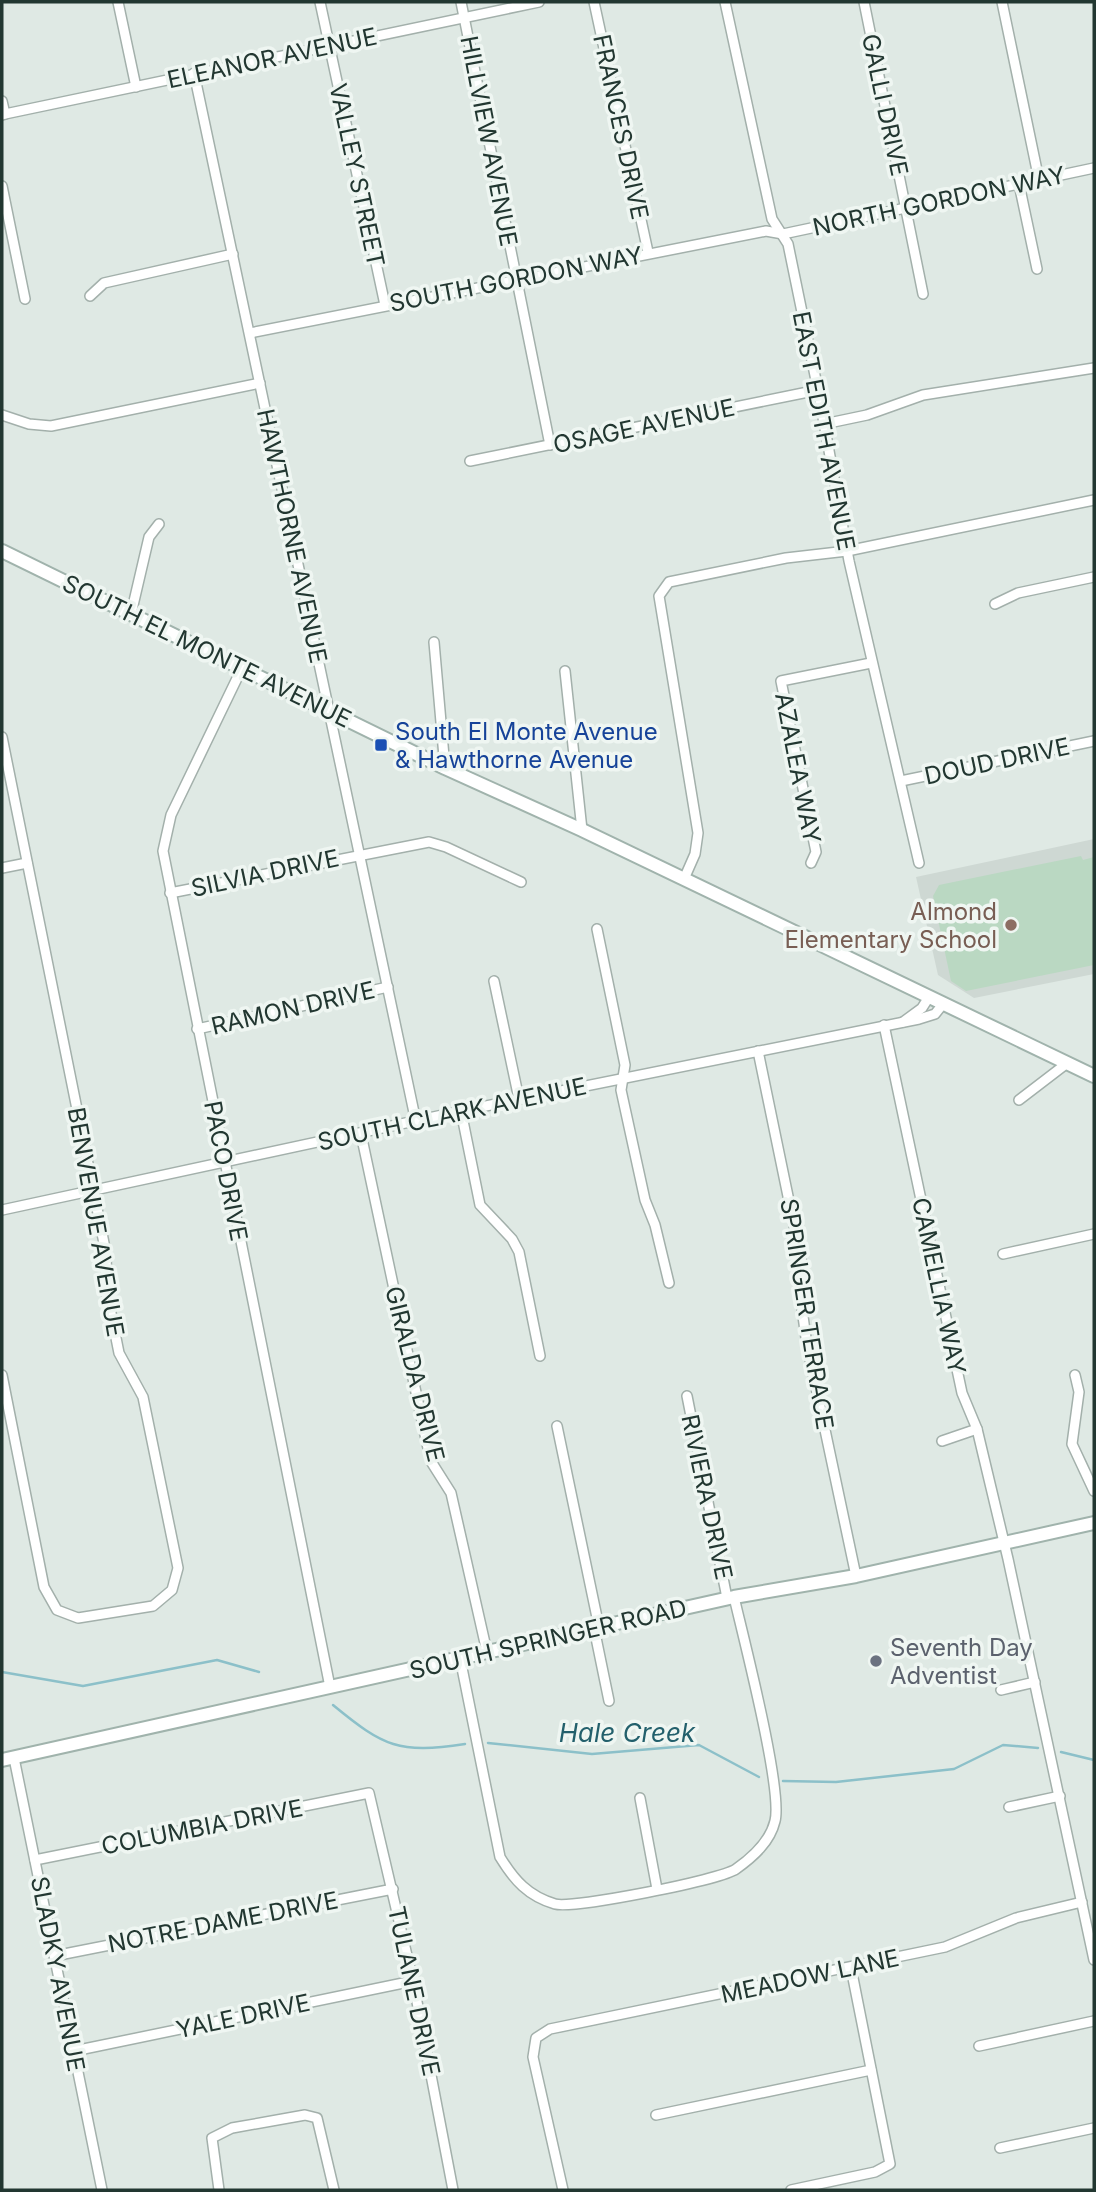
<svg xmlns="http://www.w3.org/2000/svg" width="1096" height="2192" viewBox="0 0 1096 2192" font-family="Inter,sans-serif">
	<rect width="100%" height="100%" fill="#dfe9e4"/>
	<polygon fill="#ced8d3" points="1094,839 1094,974 974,998 938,975 916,877"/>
	<polygon fill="#bad8c2" points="1081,856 1083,860 1094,857 1094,965 966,991 951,981 933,896 939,885"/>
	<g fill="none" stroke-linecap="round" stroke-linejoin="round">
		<g stroke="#8cc0c9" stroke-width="2.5">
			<polyline points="2,1672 83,1686 217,1660 259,1672"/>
			<path d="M333 1705C384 1747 399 1754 465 1744"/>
			<polyline points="488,1743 592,1754 699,1745 759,1777"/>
			<polyline points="1061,1752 1094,1760"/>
			<polyline points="783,1781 836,1782 954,1769 1003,1745 1038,1748"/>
		</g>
		<g stroke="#a3b0ab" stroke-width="12">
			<g id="street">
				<polyline points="118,2 136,87"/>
				<polyline points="320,2 385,305"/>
				<polyline points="461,2 550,445"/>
				<polyline points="594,2 648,252"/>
				<polyline points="725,2 772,219 788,244 818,390 849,561 919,863"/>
				<polyline points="864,2 923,294"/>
				<polyline points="1002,2 1039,180"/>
				<polyline points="194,73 416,1122"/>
				<polyline points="2,101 5,114 2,115"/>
				<polyline points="5,114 539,2"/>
				<polyline points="1019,184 1037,269"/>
				<polyline points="2,186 25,299"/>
				<polyline points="90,296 104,283 233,254"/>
				<polyline points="250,333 766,231 783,234 1094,168"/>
				<polyline points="2,415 29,424 51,426 260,383"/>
				<polyline points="824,424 867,415 923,395 1094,368"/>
				<polyline points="470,461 818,390"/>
				<polyline points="995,604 1018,593 1094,577"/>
				<polyline points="131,614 149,537 159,524"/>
				<polyline points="434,642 445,768"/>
				<polyline points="242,668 171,815 163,851 330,1687"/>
				<polyline points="565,671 582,830"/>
				<polyline points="2,737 106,1253 107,1293 119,1353 143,1397 178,1568 172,1590 153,1606 78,1618 57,1610 44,1587 2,1375"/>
				<polyline points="901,781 1094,741"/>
				<polyline points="811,863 816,852 781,681 871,663"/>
				<polyline points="2,868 27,863"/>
				<polyline points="684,879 695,854 698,833 659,596 669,582 786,558 847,551 1094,500"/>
				<polyline points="170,893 429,842 446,847 521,882"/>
				<polyline points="597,929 625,1065 621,1090 645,1200 655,1225 669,1283"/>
				<polyline points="494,981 519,1099"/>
				<polyline points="903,1022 922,1008 929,997"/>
				<polyline points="884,1025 962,1393 977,1429 1008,1559 1094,1960"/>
				<polyline points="197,1029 388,987"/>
				<polyline points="758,1051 802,1264 802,1309 807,1345 856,1576"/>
				<polyline points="1019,1100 1066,1064"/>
				<polyline points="461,1111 480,1205 512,1239 519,1252 540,1356"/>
				<polyline points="361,1134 427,1444 432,1463 451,1493 487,1652"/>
				<polyline points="2,1210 461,1111 919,1019 935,1014 943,1004"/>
				<polyline points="1003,1254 1094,1234"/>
				<polyline points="1075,1375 1079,1392 1072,1444 1094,1491"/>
				<polyline points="687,1396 727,1598"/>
				<polyline points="557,1426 599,1627"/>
				<polyline points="942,1441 977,1429"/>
				<polyline points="594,1628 609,1701"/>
				<path d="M460 1658 500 1857C514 1880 528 1896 555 1904 573 1909 720 1880 736 1869 753 1857 770 1842 775 1821 783 1790 743 1636 734 1597"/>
				<polyline points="1001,1690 1035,1682"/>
				<polyline points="14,1758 102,2190"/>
				<polyline points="640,1798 657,1889"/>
				<polyline points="1009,1807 1060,1796"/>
				<polyline points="35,1860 369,1793 413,1981 453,2190"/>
				<polyline points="54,1956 393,1889"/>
				<polyline points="979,2046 1094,2021"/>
				<polyline points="74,2051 413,1981"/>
				<polyline points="656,2115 871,2070"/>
				<polyline points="1000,2148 1094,2128"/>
				<polyline points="219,2190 212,2138 232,2128 305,2115 317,2118 334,2190"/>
				<polyline points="563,2190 533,2057 536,2038 550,2029 945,1947 1016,1918 1082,1902"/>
				<polyline points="791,2190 875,2172 890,2164 851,1968"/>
			</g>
		</g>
		<g stroke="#a0b3ac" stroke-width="16">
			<g id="secondary">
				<polyline points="2,551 445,768 582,830 1094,1076"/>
				<polyline points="2,1760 734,1597 856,1576 1094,1523"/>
			</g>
		</g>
		<use href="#street" stroke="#fff" stroke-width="9"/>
		<use href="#secondary" stroke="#fff" stroke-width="12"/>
	</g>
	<rect fill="#1a4fb4" stroke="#eff6f2" stroke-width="2.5" x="374" y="738" width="14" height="14" rx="3.5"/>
	<circle fill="#8d6e63" stroke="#eff6f2" stroke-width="2.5" cx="1011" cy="925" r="7"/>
	<circle fill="#6b7280" stroke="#eff6f2" stroke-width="2.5" cx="876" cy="1661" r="7"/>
	<g text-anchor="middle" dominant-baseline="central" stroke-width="7" stroke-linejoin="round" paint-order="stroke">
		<g font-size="24" fill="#223731" stroke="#eff6f2">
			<text transform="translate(272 58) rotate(-12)">ELEANOR AVENUE</text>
			<text transform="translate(885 105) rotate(78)">GALLI DRIVE</text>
			<text transform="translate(621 127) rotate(78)">FRANCES DRIVE</text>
			<text transform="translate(489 141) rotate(79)">HILLVIEW AVENUE</text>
			<text transform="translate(357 175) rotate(78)">VALLEY STREET</text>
			<text transform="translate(939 201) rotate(-12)">NORTH GORDON WAY</text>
			<text transform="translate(516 279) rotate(-11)">SOUTH GORDON WAY</text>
			<text transform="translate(644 426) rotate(-12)">OSAGE AVENUE</text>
			<text transform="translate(824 431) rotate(79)">EAST EDITH AVENUE</text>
			<text transform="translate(292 536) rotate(78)">HAWTHORNE AVENUE</text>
			<text transform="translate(207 651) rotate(26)">SOUTH EL MONTE AVENUE</text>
			<text transform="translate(997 761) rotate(-12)">DOUD DRIVE</text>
			<text transform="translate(798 768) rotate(79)">AZALEA WAY</text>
			<text transform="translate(265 873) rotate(-12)">SILVIA DRIVE</text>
			<text transform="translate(293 1008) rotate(-13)">RAMON DRIVE</text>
			<text transform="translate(452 1114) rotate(-12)">SOUTH CLARK AVENUE</text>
			<text transform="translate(226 1171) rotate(79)">PACO DRIVE</text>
			<text transform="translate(96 1222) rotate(80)">BENVENUE AVENUE</text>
			<text transform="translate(939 1286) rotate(78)">CAMELLIA WAY</text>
			<text transform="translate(807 1314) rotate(81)">SPRINGER TERRACE</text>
			<text transform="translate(415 1374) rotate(76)">GIRALDA DRIVE</text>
			<text transform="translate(707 1497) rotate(78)">RIVIERA DRIVE</text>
			<text transform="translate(548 1639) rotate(-13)">SOUTH SPRINGER ROAD</text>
			<text transform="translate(202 1827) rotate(-11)">COLUMBIA DRIVE</text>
			<text transform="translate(223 1922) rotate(-11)">NOTRE DAME DRIVE</text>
			<text transform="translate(58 1974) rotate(79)">SLADKY AVENUE</text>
			<text transform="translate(810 1976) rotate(-12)">MEADOW LANE</text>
			<text transform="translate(414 1991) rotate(78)">TULANE DRIVE</text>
			<text transform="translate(243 2016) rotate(-12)">YALE DRIVE</text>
		</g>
		<g font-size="24" fill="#164399" stroke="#eff6f2" text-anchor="start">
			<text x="395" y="731">South El Monte Avenue<tspan x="395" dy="28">&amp; Hawthorne Avenue</tspan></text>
		</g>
		<g font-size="24" fill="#785e54" stroke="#eff6f2" text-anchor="end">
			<text x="997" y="911">Almond<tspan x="997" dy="28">Elementary School</tspan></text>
		</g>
		<g font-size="24" fill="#5b616d" stroke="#eff6f2" text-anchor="start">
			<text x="890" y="1647">Seventh Day<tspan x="890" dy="28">Adventist</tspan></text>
		</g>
		<g font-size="26" font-style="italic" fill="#23606c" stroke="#eff6f2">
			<text x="627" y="1732">Hale Creek</text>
		</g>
	</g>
	<rect width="1096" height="2192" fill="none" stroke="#223731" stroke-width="7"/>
</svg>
